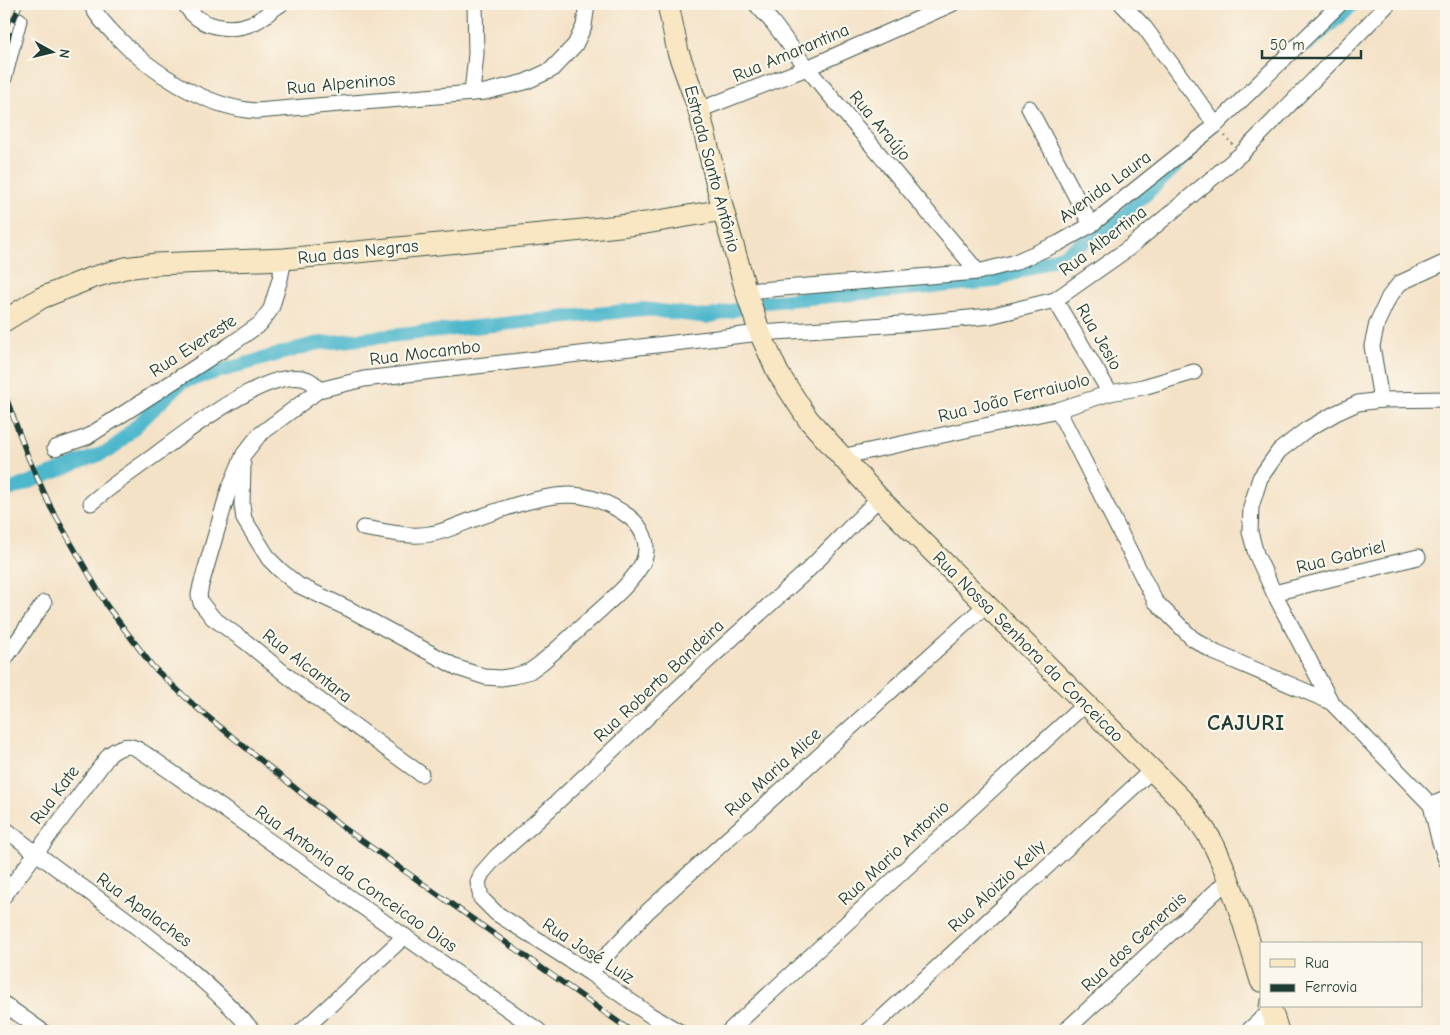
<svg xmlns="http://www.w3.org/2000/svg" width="1450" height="1035" viewBox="0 0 1450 1035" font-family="'Comic Neue',sans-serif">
	<rect width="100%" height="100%" fill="#fbf7ec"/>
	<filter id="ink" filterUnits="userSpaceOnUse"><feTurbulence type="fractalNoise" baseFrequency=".02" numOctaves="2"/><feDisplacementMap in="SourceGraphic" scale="10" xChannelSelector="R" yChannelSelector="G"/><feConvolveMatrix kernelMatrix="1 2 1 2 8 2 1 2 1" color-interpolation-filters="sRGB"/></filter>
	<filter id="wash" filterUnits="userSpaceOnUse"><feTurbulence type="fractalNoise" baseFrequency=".0096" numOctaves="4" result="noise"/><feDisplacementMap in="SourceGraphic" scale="20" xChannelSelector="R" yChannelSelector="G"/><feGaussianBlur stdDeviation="1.12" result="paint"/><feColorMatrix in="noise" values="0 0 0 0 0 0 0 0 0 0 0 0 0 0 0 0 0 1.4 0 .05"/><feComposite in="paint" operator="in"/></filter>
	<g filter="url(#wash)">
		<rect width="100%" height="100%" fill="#f4e2c7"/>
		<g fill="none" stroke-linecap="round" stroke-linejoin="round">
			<g stroke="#4eb7cc" stroke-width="14">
				<polyline points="1309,44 1353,4"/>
				<polyline points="4,492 111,450 182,382 314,344 644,309 707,317 766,302 994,281 1064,255 1125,214 1190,153"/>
			</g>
		</g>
	</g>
	<g filter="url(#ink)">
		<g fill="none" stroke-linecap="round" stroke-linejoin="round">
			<g stroke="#3f564a" stroke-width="17">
				<g id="street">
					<path d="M91 4C96 16 105 24 114 34 149 71 204 107 256 111L485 92 525 82 551 70 575 45 584 26 587 4"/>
					<path d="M185 4C198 28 231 33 255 22 264 18 272 9 281 4"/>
					<polyline points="756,4 773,23 807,68 978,272"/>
					<polyline points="1122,4 1145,28 1216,125"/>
					<polyline points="4,78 19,20"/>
					<polyline points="472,93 476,54 475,4"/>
					<polyline points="1029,108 1091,225"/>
					<polyline points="699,110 807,68 952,4"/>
					<polyline points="746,291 978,272 1013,263 1059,243 1091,225 1216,125 1340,4"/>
					<polyline points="1055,300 1110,393"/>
					<polyline points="1446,399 1381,400 1358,403 1336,413 1306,430 1279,451 1260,478 1251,507 1250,532 1256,554 1274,593 1331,702 1431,805 1439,839 1446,860"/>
					<polyline points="1381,400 1372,346 1377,323 1389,297 1400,283 1446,262"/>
					<polyline points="1058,410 1155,601 1192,638 1216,653 1331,702"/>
					<polyline points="55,448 87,437 230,345 260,324 271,309 280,279 284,259"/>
					<polyline points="841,457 1058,410 1110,393 1143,387 1194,372"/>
					<path d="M243 465 242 505 244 519 269 559 280 570 298 585 349 609 458 668 485 677 501 678 514 676 530 671 541 663C558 649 573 634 589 620 606 604 632 584 643 562 651 544 642 526 628 516 610 503 590 495 568 495 537 496 499 510 469 521 456 526 444 532 430 534 408 538 384 531 363 528"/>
					<path d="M91 503C111 486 133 471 155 455 181 436 293 345 319 390"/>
					<polyline points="1274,593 1418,557"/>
					<polyline points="4,660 44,603"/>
					<polyline points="421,774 300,686 246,642 213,618 201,603 199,595 201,585 229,489 244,454 259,435 319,390 364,379 390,376 760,333 917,323 990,316 1055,300 1129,248 1241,154 1388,4"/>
					<polyline points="1431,805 1446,799"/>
					<path d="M4 828C87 895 182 950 253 1031"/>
					<path d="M4 896 110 754C128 741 133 746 150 757L539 1031"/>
					<polyline points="590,973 648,911 986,605"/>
					<polyline points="4,1004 42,1031"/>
					<polyline points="302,1031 405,936"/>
					<polyline points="678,1031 650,1015 590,973 496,913 481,898 478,882 482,873 496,857 538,820 706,662 808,570 879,498"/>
					<polyline points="729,1031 1085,704"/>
					<polyline points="868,1031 1153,769"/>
					<polyline points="1065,1031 1228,880"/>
					<polyline points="1248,1031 1271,1010"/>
				</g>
			</g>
			<g stroke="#3f564a" stroke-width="23">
				<g id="secondary">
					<path d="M668 4 678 52 699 110 723 210 746 291 760 333 778 373 808 419 879 498 1185 803C1197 819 1210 835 1218 854 1236 894 1248 938 1261 981"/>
					<polyline points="4,321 41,298 91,278 125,268 156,264 284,259 583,230 646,223 723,210"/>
					<polyline points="1270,1006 1278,1031"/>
				</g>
			</g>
			<polyline stroke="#3f564a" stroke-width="2.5" stroke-dasharray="1 4" stroke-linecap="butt" points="1225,136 1233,145"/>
			<use href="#street" stroke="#fff" stroke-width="15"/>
			<use href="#secondary" stroke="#f9e7c3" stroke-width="21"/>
			<g stroke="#1f3d34" stroke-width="5.5">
				<g id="rail">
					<polyline points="4,53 11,27 20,4"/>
					<polyline points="4,392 28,457 51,508 107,606 153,667 197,708 344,828 631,1031"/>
				</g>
			</g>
			<use href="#rail" stroke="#fbf7ec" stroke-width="4" stroke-dasharray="11" stroke-linecap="butt"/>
		</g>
	</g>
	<g text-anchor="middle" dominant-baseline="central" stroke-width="4.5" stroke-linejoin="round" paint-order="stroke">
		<g font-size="18" fill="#1f3d34" stroke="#fbf7ec">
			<text transform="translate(791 53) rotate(-23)">Rua Amarantina</text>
			<text transform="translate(341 84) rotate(-5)">Rua Alpeninos</text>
			<text transform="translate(880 126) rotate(50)">Rua Araújo</text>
			<text transform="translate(712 169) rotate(75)">Estrada Santo Antônio</text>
			<text transform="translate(1105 187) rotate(-36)">Avenida Laura</text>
			<text transform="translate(1103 241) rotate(-37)">Rua Albertina</text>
			<text transform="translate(358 252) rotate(-6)">Rua das Negras</text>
			<text transform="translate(1099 337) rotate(60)">Rua Jesio</text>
			<text transform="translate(193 346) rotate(-33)">Rua Evereste</text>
			<text transform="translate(425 353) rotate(-7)">Rua Mocambo</text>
			<text transform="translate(1014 398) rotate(-14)">Rua João Ferraiuolo</text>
			<text transform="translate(1341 557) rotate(-14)">Rua Gabriel</text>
			<text transform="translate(1028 647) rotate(45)">Rua Nossa Senhora da Conceicao</text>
			<text transform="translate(307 666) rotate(38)">Rua Alcantara</text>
			<text transform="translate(659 681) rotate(-43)">Rua Roberto Bandeira</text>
			<text transform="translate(773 772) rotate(-42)">Rua Maria Alice</text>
			<text transform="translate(55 795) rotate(-53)">Rua Kate</text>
			<text transform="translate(894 853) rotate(-43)">Rua Mario Antonio</text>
			<text transform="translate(356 879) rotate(35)">Rua Antonia da Conceicao Dias</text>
			<text transform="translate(997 886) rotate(-43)">Rua Aloizio Kelly</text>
			<text transform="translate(144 910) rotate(36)">Rua Apalaches</text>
			<text transform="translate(1134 942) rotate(-43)">Rua dos Generais</text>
			<text transform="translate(588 951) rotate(33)">Rua José Luiz</text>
		</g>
		<g font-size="22" font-weight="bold" letter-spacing="1" fill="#1f3d34" stroke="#fbf7ec">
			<text x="1246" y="723">CAJURI</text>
		</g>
	</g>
	<rect width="1450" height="1035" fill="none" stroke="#fbf7ec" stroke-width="20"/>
	<rect x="1260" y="942" width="162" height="65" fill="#fbf7ec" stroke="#a3ada2"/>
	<rect x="1270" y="959" width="25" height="8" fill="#f9e7c3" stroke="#a3ada2"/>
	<text x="1305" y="968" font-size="15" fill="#1f3d34">Rua</text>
	<rect x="1270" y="984" width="25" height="8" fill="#1f3d34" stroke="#a3ada2"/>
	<text x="1305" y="992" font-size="15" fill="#1f3d34">Ferrovia</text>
	<g transform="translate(52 52) rotate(98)" stroke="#fbf7ec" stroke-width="4" paint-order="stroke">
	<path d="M0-4L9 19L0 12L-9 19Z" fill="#1f3d34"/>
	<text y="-8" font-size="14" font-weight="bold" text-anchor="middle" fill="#1f3d34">N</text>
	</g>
	<path d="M1262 50v8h99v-8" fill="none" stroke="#1f3d34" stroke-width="2.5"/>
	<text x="1270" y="50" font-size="15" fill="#1f3d34" stroke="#fbf7ec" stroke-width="4" paint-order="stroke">50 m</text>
</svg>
